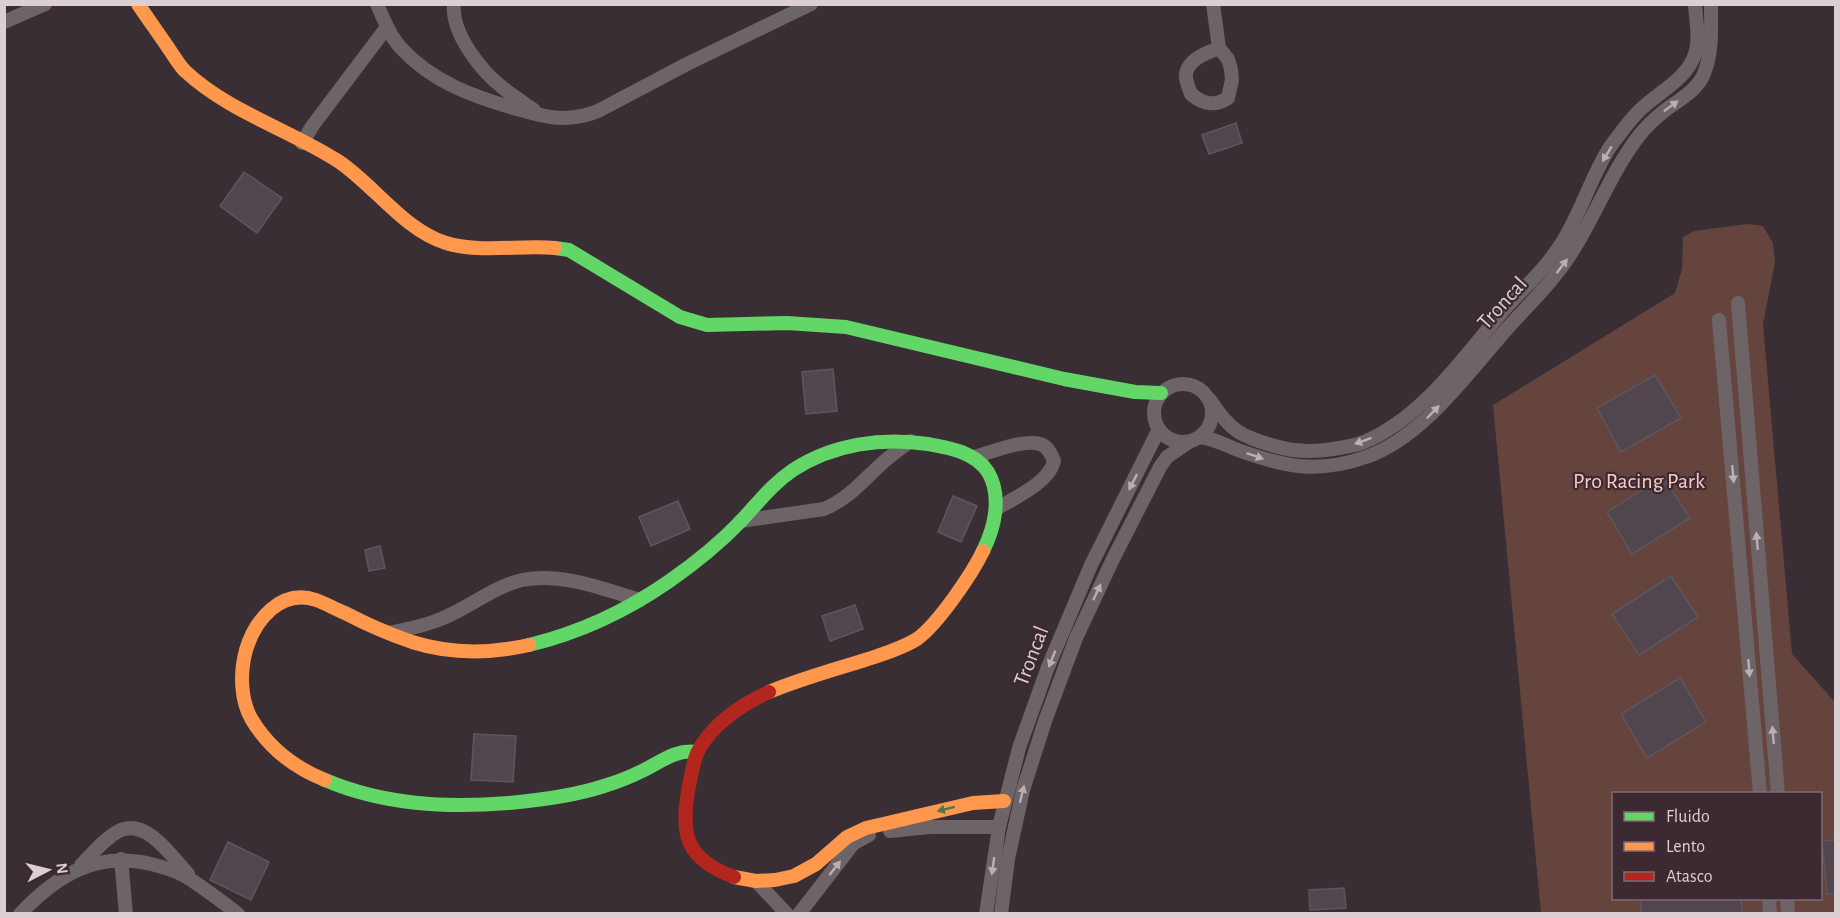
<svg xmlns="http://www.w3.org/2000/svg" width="1840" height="918" viewBox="0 0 1840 918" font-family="'Alegreya Sans',sans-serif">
	<rect width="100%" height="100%" fill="#392e33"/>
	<path fill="#65443e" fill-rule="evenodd" d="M1747 224 1763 226 1773 243 1775 262 1763 324 1792 654 1835 702V913H1541L1493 405 1675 293 1682 269 1683 237 1694 231ZM1614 794H1820V898H1614Z"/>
	<g fill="#51464e" stroke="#5f565b" stroke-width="1.5">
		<polygon points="1236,123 1242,143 1209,154 1202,135"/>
		<polygon points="244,172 282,198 257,233 220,206"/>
		<polygon points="833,369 837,411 806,414 802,372"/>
		<polygon points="1655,375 1681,418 1621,452 1597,408"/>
		<polygon points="1663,477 1690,518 1632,554 1607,512"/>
		<polygon points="953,496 977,506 961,542 938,532"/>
		<polygon points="678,501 690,529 651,546 639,517"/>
		<polygon points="380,546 385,568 369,571 365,550"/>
		<polygon points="1671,576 1698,617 1639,655 1612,614"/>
		<polygon points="855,605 863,629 830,641 822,616"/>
		<polygon points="1680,678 1706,722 1647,758 1621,714"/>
		<polygon points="474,734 516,736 513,782 471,780"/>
		<polygon points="1836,840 1836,893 1827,894 1822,841"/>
		<polygon points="228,842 269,862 251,900 210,880"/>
		<polygon points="1344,888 1346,908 1310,910 1309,890"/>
		<polygon points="1640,898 1741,898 1742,914 1641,914"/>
	</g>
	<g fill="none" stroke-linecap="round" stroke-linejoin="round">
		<g stroke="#6d6468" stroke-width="14">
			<path d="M377 4C384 20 390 36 401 48 432 82 474 97 517 109 532 113 547 118 562 118 574 118 586 116 598 111L687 64 811 4"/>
			<path d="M454 4C451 33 481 71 503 88 513 96 524 103 534 110"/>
			<path d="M1213 4 1219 48 1228 59 1231 69 1232 80 1228 98C1214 107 1203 104 1191 94 1189 88 1185 80 1186 74 1188 59 1207 53 1219 48"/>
			<polyline points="4,22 45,4"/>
			<polyline points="302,143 313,125 387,27"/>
			<polyline points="1738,303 1778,794"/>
			<polyline points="1719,320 1760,794"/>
			<circle cx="1183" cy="413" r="29"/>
			<path d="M1211 401C1230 431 1242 437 1275 446 1294 452 1314 452 1333 449 1344 447 1355 446 1364 442 1422 418 1462 359 1502 312 1522 289 1545 270 1561 244 1581 214 1590 178 1610 147 1619 135 1628 122 1638 112 1656 93 1687 80 1695 54 1700 39 1696 20 1695 4"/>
			<path d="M1200 437C1215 439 1225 445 1238 450 1285 467 1317 474 1366 457 1422 438 1467 374 1505 331 1527 306 1552 283 1570 255 1595 217 1610 174 1638 137 1645 128 1653 120 1663 112 1677 101 1695 92 1703 76 1713 53 1711 29 1711 4"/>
			<path d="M975 457C991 452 1023 439 1040 444 1048 446 1051 454 1054 461 1049 483 1014 498 996 509"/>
			<path d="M740 521 824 509C846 500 860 484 877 468 887 458 899 450 910 441"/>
			<path d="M389 633C407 629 426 626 443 618 470 607 493 587 522 580 562 572 603 589 640 600"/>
			<polyline points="890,831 930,827 999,827"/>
			<polyline points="121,859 126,914"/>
			<path d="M81 865C92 854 105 838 119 831 146 817 172 857 188 874"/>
			<polyline points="756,881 787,914"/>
			<polyline points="1769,898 1770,914"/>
			<polyline points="1787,898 1788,914"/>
			<path d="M20 914C57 875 96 851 151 864 163 867 174 870 185 876 203 887 221 901 238 914"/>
			<polyline points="799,914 853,844 869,835"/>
			<polyline points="986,914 999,827 1019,748 1048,667 1091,565 1159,429"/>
			<polyline points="1001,914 1008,859 1023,790 1045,721 1076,638 1113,559 1160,467 1167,457 1189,442"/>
		</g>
		<g stroke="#63d668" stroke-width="14">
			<polyline points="555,248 569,250 680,317 707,325 787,323 846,327 1064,379 1135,392 1161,393"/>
			<path d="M529 645C579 633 626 611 668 582 694 564 720 543 741 521 758 503 772 484 793 470 833 444 882 437 928 444 950 448 975 452 988 472 1002 496 995 527 983 551"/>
			<path d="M325 780C384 805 446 808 509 803 541 800 574 796 604 786 617 782 630 777 642 771 661 762 675 749 697 752"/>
		</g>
		<g stroke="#ff974d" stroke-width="14">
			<path d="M138 4C148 19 159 34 169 49 174 56 179 65 185 71 229 112 288 129 338 161 373 184 405 231 446 243 477 253 521 245 555 248"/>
			<path d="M769 692C800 679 833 670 865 660 883 654 901 649 917 639 938 624 972 574 983 551"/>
			<path d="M325 780C295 768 269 748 252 720 240 700 240 672 246 650 255 620 281 588 316 600 325 603 335 609 345 613 366 624 389 634 412 642 450 654 489 654 529 645"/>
			<polyline points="734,877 756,881 775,880 794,876 816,864 847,837 866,828 973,803 1004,801"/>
		</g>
		<path stroke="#b3261e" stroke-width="14" d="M734 877C685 859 680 834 689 786 692 773 693 758 701 746 716 722 743 704 769 692"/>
	</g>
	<defs><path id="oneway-solid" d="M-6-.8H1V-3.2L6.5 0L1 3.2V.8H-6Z" transform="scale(1.5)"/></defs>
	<g fill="#bbafb4">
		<use href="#oneway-solid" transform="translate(1671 106) rotate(-37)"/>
		<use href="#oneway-solid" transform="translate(1607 154) rotate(121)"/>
		<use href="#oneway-solid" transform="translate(1562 266) rotate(-53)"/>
		<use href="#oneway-solid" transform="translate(1433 412) rotate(-46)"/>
		<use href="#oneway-solid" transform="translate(1363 441) rotate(160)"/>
		<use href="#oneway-solid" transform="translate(1255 456) rotate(19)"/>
		<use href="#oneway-solid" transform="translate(1733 474) rotate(85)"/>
		<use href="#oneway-solid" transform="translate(1133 482) rotate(117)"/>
		<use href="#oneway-solid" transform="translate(1757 541) rotate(-95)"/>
		<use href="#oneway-solid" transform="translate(1097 592) rotate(-65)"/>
		<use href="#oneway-solid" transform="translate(1052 659) rotate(112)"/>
		<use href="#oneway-solid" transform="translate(1749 668) rotate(85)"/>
		<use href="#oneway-solid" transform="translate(1773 735) rotate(-95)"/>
		<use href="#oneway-solid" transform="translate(1022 794) rotate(-76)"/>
		<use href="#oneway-solid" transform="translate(993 866) rotate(98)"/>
		<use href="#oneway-solid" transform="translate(835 868) rotate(-52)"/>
	</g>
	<use fill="#4e774a" href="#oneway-solid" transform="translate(946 809) rotate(166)"/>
	<g text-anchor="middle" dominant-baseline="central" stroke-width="4.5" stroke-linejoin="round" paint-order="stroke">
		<g font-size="22" fill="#dccfd4" stroke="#3d2932">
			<text transform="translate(1502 303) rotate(-48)">Troncal</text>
			<text transform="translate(1031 656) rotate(-69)">Troncal</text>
		</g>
		<g font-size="22" fill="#fbcac1" stroke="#3d2932">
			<text x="1639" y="481">Pro Racing Park</text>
		</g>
	</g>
	<rect width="1840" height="918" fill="none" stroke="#dccfd4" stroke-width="12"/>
	<rect x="1612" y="792" width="210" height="108" fill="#3d2932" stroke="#7d6b73" stroke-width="1.5"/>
	<rect x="1624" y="812" width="30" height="9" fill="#63d668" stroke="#7d6b73" stroke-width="1.5"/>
	<text x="1666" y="822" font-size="18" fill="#dccfd4">Fluido</text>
	<rect x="1624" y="842" width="30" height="9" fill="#ff974d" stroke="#7d6b73" stroke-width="1.5"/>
	<text x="1666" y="852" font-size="18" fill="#dccfd4">Lento</text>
	<rect x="1624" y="872" width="30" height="9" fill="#b3261e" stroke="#7d6b73" stroke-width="1.5"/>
	<text x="1666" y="882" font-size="18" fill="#dccfd4">Atasco</text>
	<g transform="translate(48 870) rotate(83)" stroke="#3d2932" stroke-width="4.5" paint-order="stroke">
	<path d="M0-4.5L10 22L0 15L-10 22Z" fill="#dccfd4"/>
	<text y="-9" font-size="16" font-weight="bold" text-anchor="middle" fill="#dccfd4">N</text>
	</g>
</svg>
